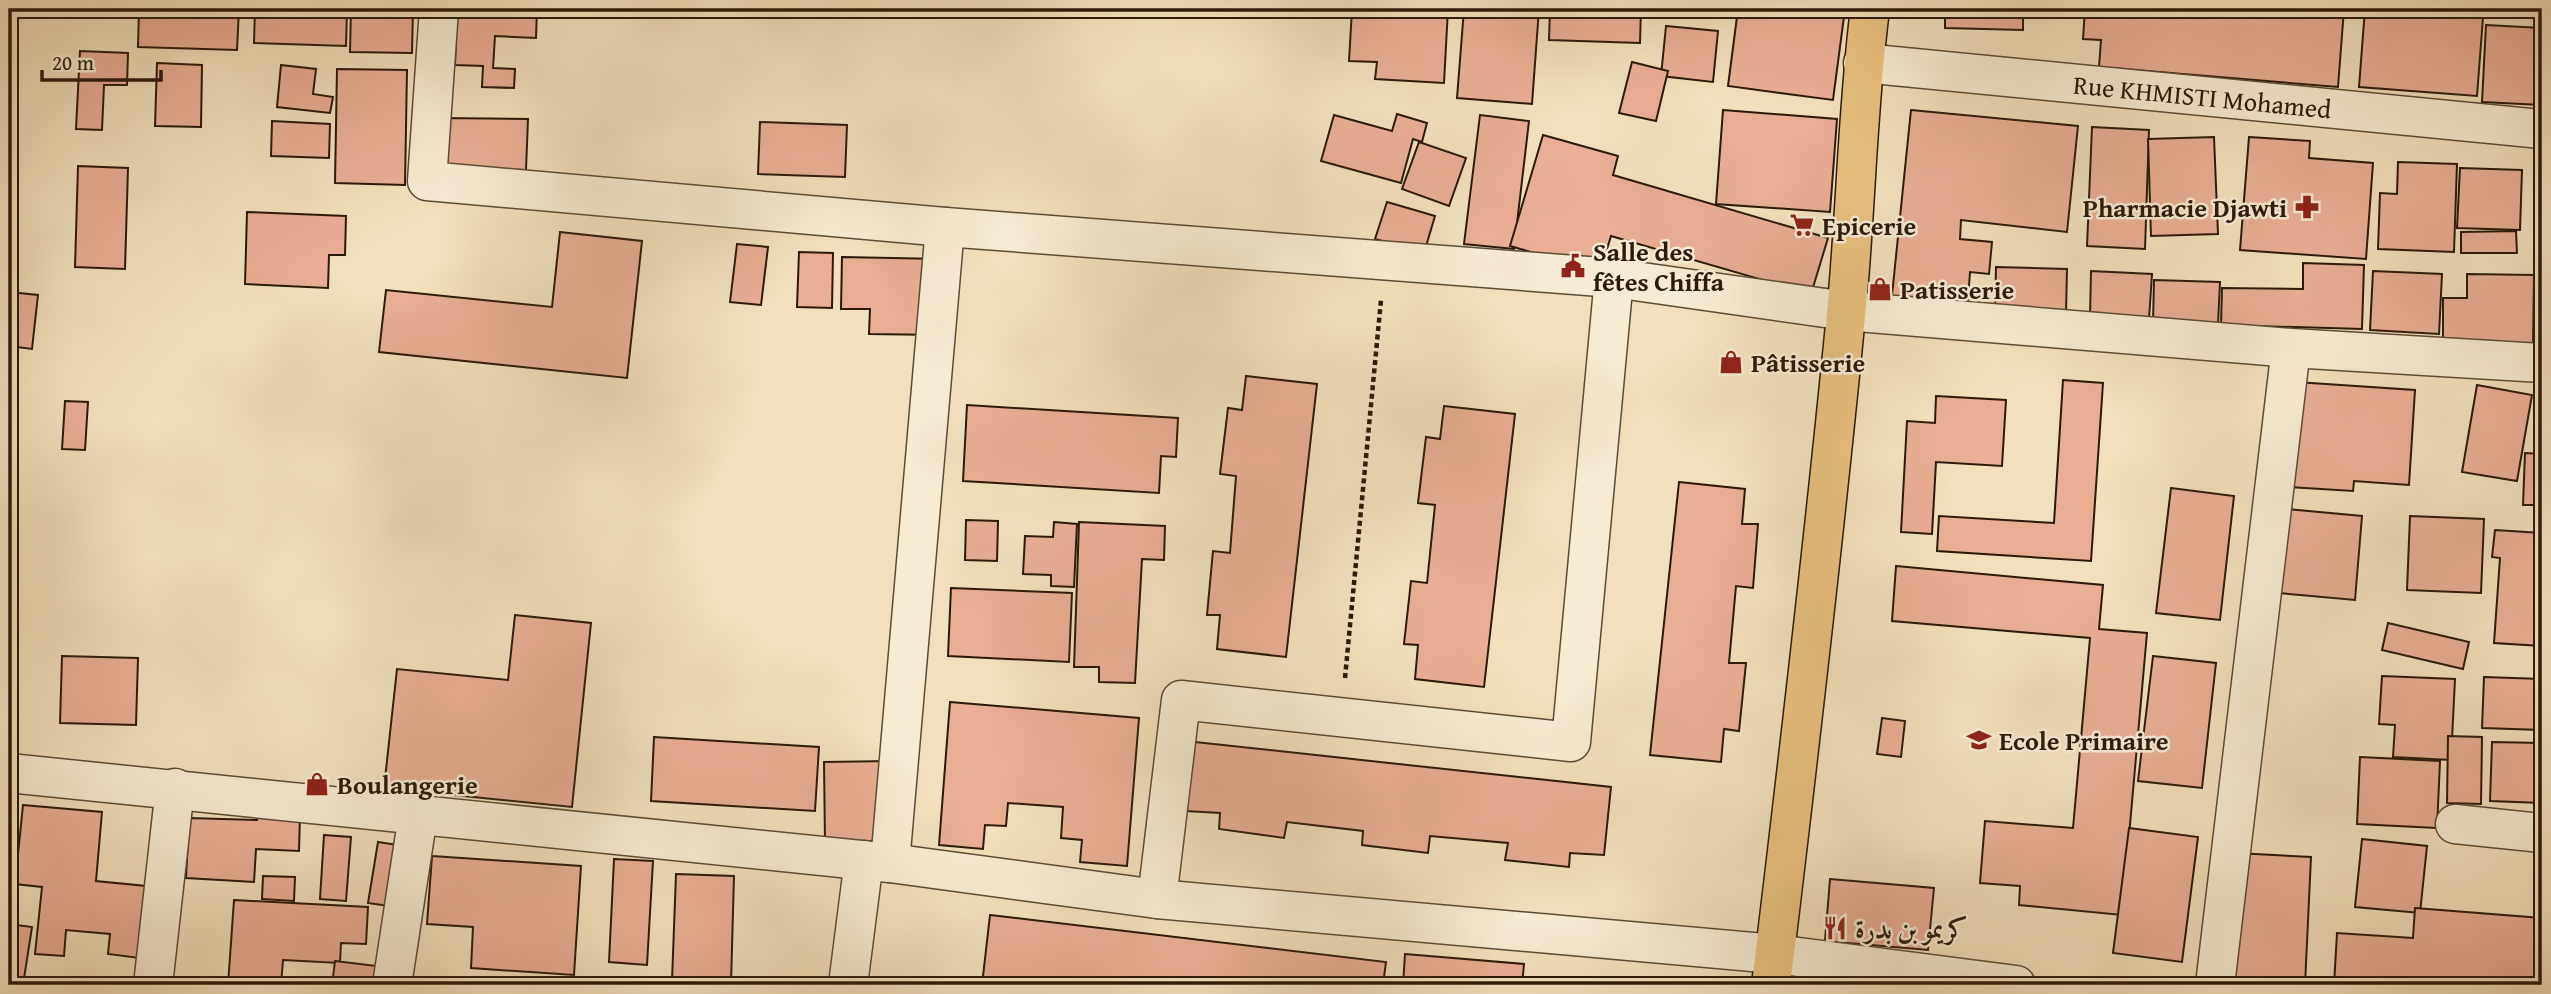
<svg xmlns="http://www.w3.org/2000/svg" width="2551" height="994" viewBox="0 0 2551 994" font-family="'Gentium Book Plus',Amiri,serif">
	<rect width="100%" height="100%" fill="#f1e0bb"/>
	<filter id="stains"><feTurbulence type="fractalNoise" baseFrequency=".00286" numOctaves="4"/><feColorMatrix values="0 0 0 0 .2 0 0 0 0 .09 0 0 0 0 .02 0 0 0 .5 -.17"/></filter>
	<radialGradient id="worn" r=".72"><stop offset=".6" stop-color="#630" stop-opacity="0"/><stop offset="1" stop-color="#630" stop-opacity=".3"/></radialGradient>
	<g fill="#e9ae94" stroke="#2b1a0a" stroke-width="2">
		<polygon points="139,9 239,9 237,50 138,47"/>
		<polygon points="255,9 347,9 346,46 254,43"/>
		<polygon points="351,9 413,9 412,53 350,52"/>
		<polygon points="457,9 537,9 536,38 495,36 493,68 515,69 514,88 482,87 483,66 455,65"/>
		<polygon points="1352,9 1448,9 1444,83 1375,79 1377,62 1349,61"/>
		<polygon points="1464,9 1539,9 1532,104 1457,98"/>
		<polygon points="1550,9 1641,9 1640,43 1549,40"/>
		<polygon points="1738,9 1845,9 1833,100 1728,86"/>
		<polygon points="1945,9 2023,9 2023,30 1945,28"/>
		<polygon points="2085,9 2344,9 2338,87 2099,67 2101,40 2083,39"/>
		<polygon points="2365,9 2475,9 2475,16 2483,17 2477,96 2359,87"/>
		<polygon points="2486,25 2542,28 2542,105 2482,102"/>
		<polygon points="1666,26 1718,31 1713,82 1661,76"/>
		<polygon points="80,51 128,53 127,85 104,85 102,130 76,129"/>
		<polygon points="1632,62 1668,71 1656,121 1619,113"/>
		<polygon points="157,63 202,65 201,127 155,126"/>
		<polygon points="281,65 316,69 313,94 333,97 330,113 277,107"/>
		<polygon points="337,69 407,70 405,185 335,183"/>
		<polygon points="1723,110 1837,119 1830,212 1716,204"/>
		<polygon points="1911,110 2078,126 2067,232 1961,220 1960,239 1992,242 1989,274 1970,272 1967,313 1891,305"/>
		<polygon points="1397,114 1427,123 1422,142 1413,139 1401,183 1321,161 1334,115 1392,131"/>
		<polygon points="1480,115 1529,121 1514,249 1464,244"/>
		<polygon points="440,118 528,119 526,170 439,168"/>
		<polygon points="272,121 330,124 329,158 271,156"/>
		<polygon points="760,122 847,125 845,177 758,174"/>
		<polygon points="2092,127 2149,130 2145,249 2087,246"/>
		<polygon points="1543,135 1618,156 1613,175 1828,238 1811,294 1611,236 1600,272 1510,246"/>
		<polygon points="2214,137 2218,234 2151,236 2148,139"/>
		<polygon points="2249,137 2310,141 2309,158 2373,163 2366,259 2240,250"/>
		<polygon points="1419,142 1466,158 1449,206 1402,189"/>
		<polygon points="2398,162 2457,164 2454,252 2378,249 2380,193 2397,194"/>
		<polygon points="78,166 128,168 125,269 75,267"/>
		<polygon points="2460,168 2522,170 2520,230 2457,228"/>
		<polygon points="1387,202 1435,216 1424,253 1375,239"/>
		<polygon points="247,212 346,216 345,255 329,255 328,288 245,284"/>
		<polygon points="2516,231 2517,253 2461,253 2461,232"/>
		<polygon points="560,232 642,241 627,378 379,352 386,290 552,307"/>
		<polygon points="737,244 768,247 761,305 730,302"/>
		<polygon points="799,252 833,253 832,308 797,307"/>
		<polygon points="842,257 941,259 939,335 869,334 870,309 841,309"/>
		<polygon points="2303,263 2364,265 2362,329 2221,325 2222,288 2303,289"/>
		<polygon points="1996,267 2067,269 2066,314 1995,312"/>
		<polygon points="2091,271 2152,274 2149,319 2090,317"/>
		<polygon points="2373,271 2442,274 2439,334 2370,330"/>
		<polygon points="2467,274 2534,275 2533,348 2443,348 2443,298 2467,298"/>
		<polygon points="2154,280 2220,282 2218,325 2153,322"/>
		<polygon points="9,292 38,295 32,349 9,346"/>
		<polygon points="1246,376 1317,384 1286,657 1217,649 1220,615 1207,615 1213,551 1230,553 1236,476 1220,474 1228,408 1242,410"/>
		<polygon points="2063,380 2103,383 2091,561 1937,551 1939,516 2054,523"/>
		<polygon points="2296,382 2415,390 2409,485 2354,481 2353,491 2289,487"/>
		<polygon points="2477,385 2532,395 2517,481 2462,472"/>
		<polygon points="1936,396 2006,400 2002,466 1936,462 1932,534 1901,532 1907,421 1935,423"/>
		<polygon points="65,401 88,402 85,450 62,449"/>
		<polygon points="967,405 1178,418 1176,457 1161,456 1159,493 963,481"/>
		<polygon points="1444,406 1515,414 1484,687 1415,679 1418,645 1404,644 1411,581 1427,583 1435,505 1418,503 1426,437 1440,439"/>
		<polygon points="2525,453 2542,454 2542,505 2523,505"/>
		<polygon points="1679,482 1745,489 1742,524 1758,524 1753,588 1736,586 1729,663 1746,663 1739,731 1724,729 1721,762 1650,755"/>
		<polygon points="2171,488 2234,496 2220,620 2156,613"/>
		<polygon points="2287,509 2362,516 2355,600 2279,593"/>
		<polygon points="2410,516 2484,519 2481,593 2407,590"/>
		<polygon points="966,520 998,521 997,561 965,560"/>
		<polygon points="1054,522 1077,524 1074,587 1051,586 1051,575 1023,574 1025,536 1053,537"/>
		<polygon points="1079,522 1165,526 1164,560 1142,559 1135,683 1099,682 1099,667 1074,667"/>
		<polygon points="2495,530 2542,533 2542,646 2494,643 2500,558 2492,557"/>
		<polygon points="1896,566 2103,585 2099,629 2147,633 2122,915 2019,905 2020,886 1980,883 1985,821 2073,828 2090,638 1892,621"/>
		<polygon points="951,588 1072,593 1069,662 948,656"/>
		<polygon points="515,615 591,623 572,807 384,788 397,669 508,680"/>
		<polygon points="2388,623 2469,642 2463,669 2382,650"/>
		<polygon points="62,656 138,658 136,725 60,723"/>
		<polygon points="2153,656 2216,663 2202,788 2138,781"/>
		<polygon points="2382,676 2455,679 2451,760 2393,757 2395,725 2379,724"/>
		<polygon points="2484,677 2542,679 2542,730 2482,728"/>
		<polygon points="950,702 1139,718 1127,866 1080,862 1082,840 1061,838 1063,807 1008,803 1006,826 985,825 983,849 939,845"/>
		<polygon points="1882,718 1905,721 1901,757 1877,754"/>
		<polygon points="2448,736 2482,737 2481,804 2447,803"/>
		<polygon points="654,737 819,747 815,811 651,801"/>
		<polygon points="1195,742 1611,787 1604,855 1570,853 1569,867 1505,860 1508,843 1430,836 1428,853 1362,845 1363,831 1287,822 1284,838 1219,829 1220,813 1186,811"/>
		<polygon points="2492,742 2542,743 2542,803 2490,801"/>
		<polygon points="2360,757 2440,761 2437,828 2357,824"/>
		<polygon points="891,761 892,841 825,842 824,762"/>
		<polygon points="23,805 102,812 96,881 146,886 139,958 108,954 110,934 66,930 64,956 35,954 42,887 15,884"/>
		<polygon points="258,813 300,815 299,851 256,849 254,882 186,878 189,818 257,820"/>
		<polygon points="2129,828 2198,837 2182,962 2113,953"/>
		<polygon points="324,835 351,837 346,901 320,899"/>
		<polygon points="2362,839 2427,846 2420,913 2355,907"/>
		<polygon points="378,842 418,848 409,909 368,903"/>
		<polygon points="2236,853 2311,857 2305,985 2229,985"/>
		<polygon points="432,856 581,866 574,975 471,968 473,927 427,924"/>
		<polygon points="614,859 653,861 647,965 609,962"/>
		<polygon points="676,874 734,876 731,983 672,981"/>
		<polygon points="263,876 295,877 294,901 262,899"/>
		<polygon points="1830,879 1934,888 1928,950 1825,941"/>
		<polygon points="234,900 368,907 366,944 341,943 340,963 283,960 281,985 228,985"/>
		<polygon points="2415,908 2542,918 2542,985 2334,985 2337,933 2413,938"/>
		<polygon points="990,915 1386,962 1383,985 982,985"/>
		<polygon points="9,924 32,927 23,985 9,985"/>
		<polygon points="1405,954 1524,964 1522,985 1403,985"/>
		<polygon points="335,961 393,968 391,985 332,985"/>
		<polygon points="26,979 137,985 25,985"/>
	</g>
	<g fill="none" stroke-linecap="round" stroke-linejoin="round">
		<g stroke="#5c4c36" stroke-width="41">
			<g id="minor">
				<polyline points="439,9 427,181 945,227 1614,278 1846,311 2291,348 2542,363"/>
				<path id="s1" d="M1863 63 2542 129"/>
				<polyline points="9,773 890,863 1157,899 1775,954 2016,985"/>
				<polyline points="2455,824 2542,833"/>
				<polyline points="890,863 945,227"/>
				<polyline points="1157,899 1181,700 1571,742 1614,278"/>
				<polyline points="153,985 175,788"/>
				<polyline points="392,985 418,815"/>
				<polyline points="848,985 864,860"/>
				<polyline points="2215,985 2291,348"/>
			</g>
		</g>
		<g stroke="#2b1a0a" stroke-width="41">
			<path id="major" d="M1771 985C1798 762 1824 539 1846 315 1856 213 1857 111 1870 9"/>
		</g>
		<polyline stroke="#2b1a0a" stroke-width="4.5" stroke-dasharray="5 3.5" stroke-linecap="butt" points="1345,678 1381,300"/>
		<use href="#minor" stroke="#f6ebd3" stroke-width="38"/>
		<use href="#major" stroke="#e8c07e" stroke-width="38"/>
	</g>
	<defs>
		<g id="pharmacy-bare" transform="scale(1.89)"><path d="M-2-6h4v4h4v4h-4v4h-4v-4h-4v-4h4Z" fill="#8f2418" stroke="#f6ebd3" stroke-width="2.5" paint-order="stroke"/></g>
		<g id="supermarket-bare" transform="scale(1.89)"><path d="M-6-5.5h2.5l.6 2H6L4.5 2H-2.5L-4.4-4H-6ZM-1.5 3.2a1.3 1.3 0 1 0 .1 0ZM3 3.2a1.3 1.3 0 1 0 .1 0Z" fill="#8f2418" stroke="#f6ebd3" stroke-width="2.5" paint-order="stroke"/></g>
		<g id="civic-bare" transform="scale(1.89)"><path d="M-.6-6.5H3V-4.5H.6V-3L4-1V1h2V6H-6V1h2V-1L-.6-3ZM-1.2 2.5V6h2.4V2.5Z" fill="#8f2418" stroke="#f6ebd3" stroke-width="2.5" paint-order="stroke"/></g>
		<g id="shop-bare" transform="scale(1.89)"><path d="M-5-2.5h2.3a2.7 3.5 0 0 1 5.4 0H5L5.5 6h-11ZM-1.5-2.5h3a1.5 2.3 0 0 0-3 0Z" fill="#8f2418" stroke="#f6ebd3" stroke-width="2.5" paint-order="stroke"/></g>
		<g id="school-bare" transform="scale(1.89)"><path d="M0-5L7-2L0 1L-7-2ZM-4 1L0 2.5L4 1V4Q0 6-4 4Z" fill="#8f2418" stroke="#f6ebd3" stroke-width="2.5" paint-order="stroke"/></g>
		<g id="restaurant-bare" transform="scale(1.89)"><path d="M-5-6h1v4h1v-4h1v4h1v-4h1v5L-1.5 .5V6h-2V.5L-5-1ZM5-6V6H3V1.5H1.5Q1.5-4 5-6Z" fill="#8f2418" stroke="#f6ebd3" stroke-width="2.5" paint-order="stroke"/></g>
	</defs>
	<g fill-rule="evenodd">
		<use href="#pharmacy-bare" x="2307" y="207"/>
		<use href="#supermarket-bare" x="1802" y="225"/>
		<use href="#civic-bare" x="1573" y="266"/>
		<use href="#shop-bare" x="1880" y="289"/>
		<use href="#shop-bare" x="1731" y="362"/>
		<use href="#school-bare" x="1979" y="740"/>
		<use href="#shop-bare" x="317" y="784"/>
		<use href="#restaurant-bare" x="1835" y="928"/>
	</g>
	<g text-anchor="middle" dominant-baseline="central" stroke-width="5" stroke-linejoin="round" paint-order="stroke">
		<g font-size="26" fill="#2b1a0a" stroke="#f6ebd3">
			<text stroke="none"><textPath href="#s1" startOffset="341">Rue KHMISTI Mohamed</textPath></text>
		</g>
		<g font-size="26" font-weight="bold" fill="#2b1a0a" stroke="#f6ebd3" text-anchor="start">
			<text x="2287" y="207" text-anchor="end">Pharmacie Djawti</text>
			<text x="1822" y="225">Epicerie</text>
			<text x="1593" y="251">Salle des<tspan x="1593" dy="30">fêtes Chiffa</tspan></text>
			<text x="1900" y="289">Patisserie</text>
			<text x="1751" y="362">Pâtisserie</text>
			<text x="1999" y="740">Ecole Primaire</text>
			<text x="337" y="784">Boulangerie</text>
			<text x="1855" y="928">كريمو بن بدرة</text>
		</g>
	</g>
	<rect width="2551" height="994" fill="none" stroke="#f1e0bb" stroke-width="35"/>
	<rect x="10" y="10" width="2530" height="973" fill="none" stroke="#2b1a0a" stroke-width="3.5"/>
	<rect x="18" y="18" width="2516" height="959" fill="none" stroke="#2b1a0a" stroke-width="2"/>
	<path d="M42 70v10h119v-10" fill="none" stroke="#2b1a0a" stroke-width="3.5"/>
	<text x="52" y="70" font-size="21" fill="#2b1a0a" stroke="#f6ebd3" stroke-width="5" paint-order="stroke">20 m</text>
	<rect width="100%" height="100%" filter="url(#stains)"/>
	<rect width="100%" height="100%" fill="url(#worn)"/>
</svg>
